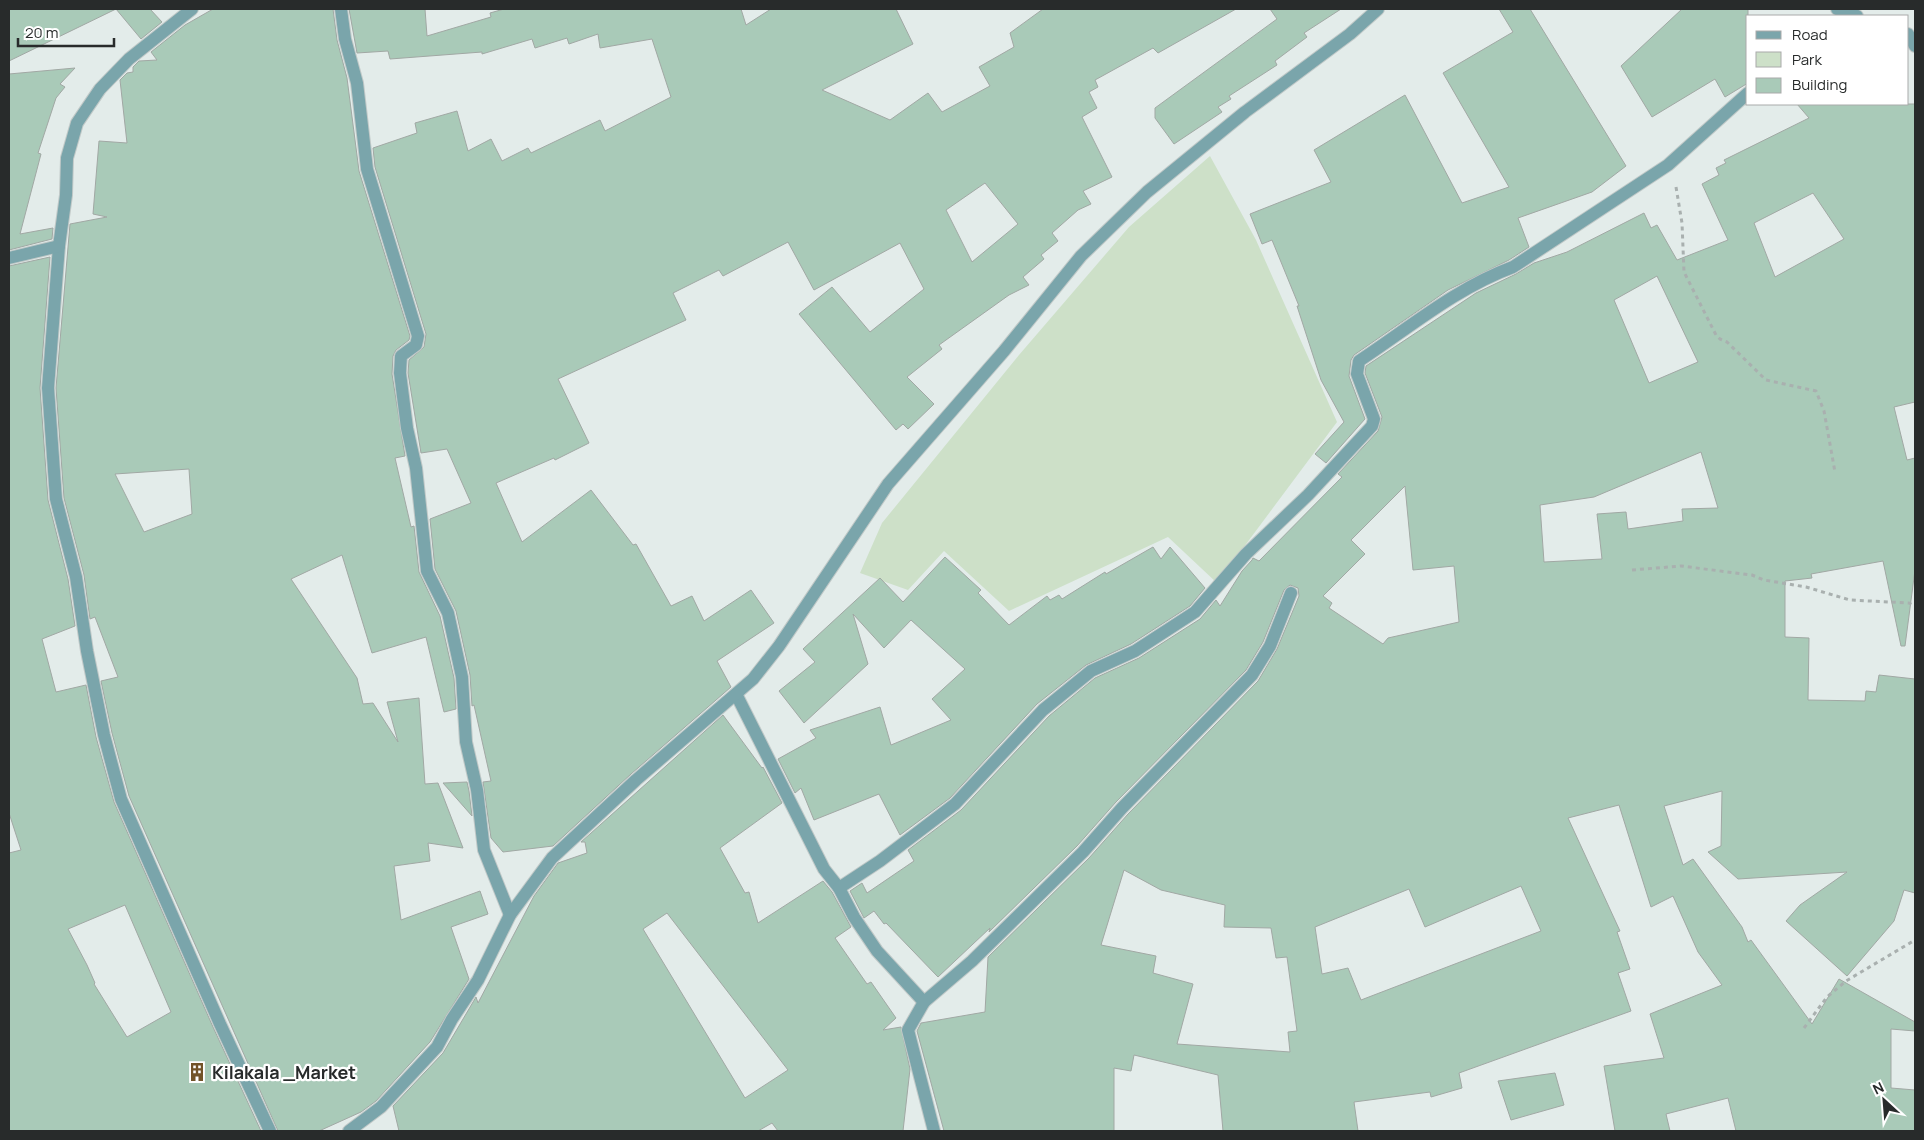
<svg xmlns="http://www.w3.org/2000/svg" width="1924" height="1140" viewBox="0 0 1924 1140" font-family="Manrope,sans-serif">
	<rect width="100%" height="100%" fill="#e3ecea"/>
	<polygon fill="#cde0c8" points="1210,156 1256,240 1337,422 1217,583 1168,537 1009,611 944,551 908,590 860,573 882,523 1019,355 1129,227"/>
	<g fill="#a9cab8" stroke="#a1a8a4" fill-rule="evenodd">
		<polygon points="9,9 150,9 162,22 141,39 116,9 9,61"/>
		<path d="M213 9H333L337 40 347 78 359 171 410 336 409 340 396 350 393 356 392 374 405 456 395 458 411 527 414 526 419 572 440 616 454 678 456 709 444 712 426 637 372 653 342 555 291 579 357 678 363 704 373 703 398 742 387 702 419 698 425 784 438 783 463 848 428 843 430 861 394 866 401 920 480 891 488 914 451 927 469 979 430 1042 376 1101 361 1112 319 1131H278L129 796 112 733 101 681 118 677 95 617 90 619 84 575 64 498 56 388 70 224 107 217 93 214 99 141 127 143 120 80 127 73 133 72V67L139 61 157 60 151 52 185 25ZM189 469 192 514 144 532 115 474Z"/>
		<path d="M349 9H425L427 36 491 17 490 13 504 9H741L746 25 771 9H896L913 44 822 90 890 120 928 93 942 112 990 86 979 67 1014 47 1010 33 1043 9H1236L1158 53 1153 48 1095 80 1098 87 1089 92 1097 108 1082 117 1112 177 1083 191 1091 204 1078 210 1052 233 1058 241 1041 255 1044 259 1023 277 1029 285 1009 295 939 345 942 349 907 377 934 404 908 429 903 424 896 430 799 314 832 287 870 332 924 289 900 243 814 290 788 242 723 276 719 270 673 293 686 320 558 379 589 443 555 460 554 458 496 483 522 542 591 490 633 545 636 544 671 606 692 596 704 621 751 590 774 623 717 661 731 687 631 774 553 846 503 852 491 838 483 782 491 781 474 705 472 706 470 675 456 611 435 569 430 519 471 503 447 449 421 453 408 373 409 360 424 347 426 334 375 167 373 148 417 133 415 123 457 111 468 151 491 139 502 161 528 148 531 153 600 120 605 131 671 97 652 39 600 48 598 34 569 44 567 38 535 48 532 39 482 54V52L390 59 388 51 357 53ZM985 183 1018 224 972 262 946 210Z"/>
		<polygon points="1270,9 1341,9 1304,33 1307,37 1275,61 1277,65 1229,96 1231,99 1218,107 1222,112 1174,144 1155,118 1155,108 1277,19"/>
		<polygon points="1499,9 1530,9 1626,166 1592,192 1518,218 1529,247 1509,260 1448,290 1354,355 1351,360 1349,376 1365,419 1326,463 1315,454 1344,422 1321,380 1297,306 1299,306 1272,240 1262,244 1250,214 1331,182 1314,150 1405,95 1462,203 1509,187 1443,73 1513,32"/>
		<polygon points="1682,9 1748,9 1748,83 1725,97 1715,79 1652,117 1621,66"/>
		<polygon points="75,68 60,84 65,87 56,98 38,153 41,154 20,234 53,228 52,239 9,250 9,74"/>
		<path d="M1797 104H1915V402L1894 407 1907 460 1915 458V570L1905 646H1901L1883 561 1811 574 1812 578 1785 581V637L1809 638 1808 700 1865 701 1866 691 1876 692 1879 675 1915 679V893L1904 890 1894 921 1847 976 1786 921 1800 905 1847 872 1738 879 1708 852 1721 846 1722 791 1664 806 1683 865 1693 859 1742 927 1748 942 1751 940 1812 1024 1839 979 1915 1022V1031L1891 1029V1088L1915 1090V1131H1736L1728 1098 1666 1114 1670 1131H1615L1604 1066 1664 1058 1650 1014 1722 985 1698 952 1673 896 1651 907 1619 805 1568 818 1620 931 1617 932 1630 969 1618 973 1631 1011 1459 1073 1462 1088 1431 1097 1430 1092 1354 1102 1358 1131H1223L1218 1075 1134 1055 1131 1071 1114 1068V1131H944L917 1031 921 1023 985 1012 988 957 1089 858 1128 814 1258 681 1277 649 1299 596 1298 588 1290 585 1284 590 1263 642 1246 670 1116 802 1077 846 989 932 990 928 938 977 886 923 884 924 874 911 864 918 850 891 862 883 867 893 914 861 908 850 961 810 1049 716 1095 678 1139 658 1200 619 1216 600 1220 606 1242 571 1252 560 1253 558 1259 561 1342 477 1338 474 1378 431 1382 417 1365 373 1366 366 1476 293 1516 274 1534 263 1567 252 1644 213 1651 228 1657 225 1677 260 1728 240 1702 184 1719 175 1716 168 1726 163 1724 160 1809 118ZM1813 193 1844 239 1775 277 1754 223ZM1657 276 1698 362 1649 383 1614 300ZM1701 452 1718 508 1682 509 1683 521 1628 529 1626 512 1597 514 1602 559 1544 562 1540 505 1594 497ZM1405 486 1413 570 1454 566 1459 622 1388 638 1383 644 1329 608 1332 603 1323 596 1365 554 1351 540ZM1124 870 1161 890 1225 905 1224 927 1271 928 1276 958 1287 957 1297 1031 1288 1032 1290 1052 1177 1044 1193 984 1153 973 1156 956 1101 945ZM1521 886 1541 931 1361 1000 1348 968 1322 974 1315 927 1409 889 1425 927Z"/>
		<path d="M50 257 40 388 48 500 68 579 75 626 42 639 56 692 86 685 96 737 114 802 213 1027 261 1131H9V853L21 850 9 813V266ZM125 905 171 1012 127 1037 94 984 95 983 87 965 68 929Z"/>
		<polygon points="1153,547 1161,559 1170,547 1205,588 1190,606 1131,644 1086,665 1037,704 950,798 900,835 879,794 814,820 801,788 795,793 778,759 816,738 810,730 880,707 891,745 951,720 932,699 965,669 911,620 884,648 853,614 868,664 804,723 779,691 815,662 803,649 880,578 903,602 945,557 981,590 978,593 1009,625 1047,596 1050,600 1059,595 1062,599 1105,572 1106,574"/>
		<path d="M723 715 762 768 763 767 782 803 720 848 745 893 749 892 758 923 823 881 832 892 851 927 835 938 867 984 871 982 896 1018 883 1030 901 1027 910 1069 903 1131H778L772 1123 758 1131H399L393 1106 443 1053 476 997 478 1003 534 896 558 863 587 853 585 842H581ZM667 913 788 1070 745 1098 643 929Z"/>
		<polygon points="467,782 469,791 472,816 443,783"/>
		<polygon points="1555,1073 1564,1105 1511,1120 1498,1081"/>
	</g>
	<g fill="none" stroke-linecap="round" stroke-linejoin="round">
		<g stroke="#c1c9c8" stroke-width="14">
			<g id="minor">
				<polyline points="192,9 129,59 100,89 77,123 67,158 66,195 59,246 48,388 56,499 76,577 87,651 104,735 121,799 220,1024 270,1131"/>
				<polyline points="341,9 345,39 357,83 367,169 418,336 416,345 401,356 400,373 407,428 416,468 427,571 448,613 462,677 466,742 477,790 484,850 510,915"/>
				<polyline points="9,258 59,246"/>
				<polyline points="736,694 824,869 839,888"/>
				<path d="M924 1002 877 951 854 917 839 888 880 861 955 804 1043 710 1091 671 1135 651 1195 612 1246 554 1308 495 1372 426 1374 419 1357 374 1359 361C1409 328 1456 288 1513 267L1668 165 1748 93"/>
				<polyline points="349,1131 381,1107 437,1047 452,1019 478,980 510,915 552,858 636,780 753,679 779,646 888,484 1004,351 1081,256 1147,192 1245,112 1350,34 1378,9"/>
				<polyline points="934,1131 908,1030 924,1002 972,961 1083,852 1122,808 1252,675 1270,646 1291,593"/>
			</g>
		</g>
		<g stroke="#c1c9c8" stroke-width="14">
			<g id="tertiary">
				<polyline points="1837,9 1857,16"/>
				<polyline points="1908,34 1915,46"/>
			</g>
		</g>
		<g stroke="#a9b0af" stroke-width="3" stroke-dasharray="4 4" stroke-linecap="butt">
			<polyline points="1676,187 1682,223 1684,272 1716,335 1720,339 1727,342 1766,380 1816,391 1824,411 1835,472"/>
			<polyline points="1632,570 1681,566 1752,575 1764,580 1806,587 1850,600 1909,603 1915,606"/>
			<polyline points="1804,1028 1827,997 1846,981 1915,940"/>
		</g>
		<use href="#minor" stroke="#7aa5ab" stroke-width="12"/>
		<use href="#tertiary" stroke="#7aa5ab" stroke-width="12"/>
	</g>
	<defs>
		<g id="building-bare" transform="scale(1.5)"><path d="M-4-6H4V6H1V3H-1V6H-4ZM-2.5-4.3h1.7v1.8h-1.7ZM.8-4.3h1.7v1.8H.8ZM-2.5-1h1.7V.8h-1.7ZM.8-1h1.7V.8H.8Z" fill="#725328" stroke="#fff" stroke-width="2.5" paint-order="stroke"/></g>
	</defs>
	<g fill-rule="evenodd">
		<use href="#building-bare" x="197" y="1072"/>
	</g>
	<g text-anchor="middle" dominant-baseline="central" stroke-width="4.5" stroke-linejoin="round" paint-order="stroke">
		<g font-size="18" font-weight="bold" fill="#282b2b" stroke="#fff" text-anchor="start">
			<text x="212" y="1072">Kilakala _Market</text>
		</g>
	</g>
	<rect width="1924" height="1140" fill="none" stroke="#282b2b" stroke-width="20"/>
	<rect x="1746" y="15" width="162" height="90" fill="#ffffff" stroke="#a9aaaa"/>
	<rect x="1756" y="31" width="25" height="8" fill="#7aa5ab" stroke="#a9aaaa"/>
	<text x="1792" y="40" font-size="15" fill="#282b2b">Road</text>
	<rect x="1756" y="52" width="25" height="15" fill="#cde0c8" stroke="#a9aaaa"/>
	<text x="1792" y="65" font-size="15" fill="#282b2b">Park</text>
	<rect x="1756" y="78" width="25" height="15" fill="#a9cab8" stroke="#a9aaaa"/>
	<text x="1792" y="90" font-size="15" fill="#282b2b">Building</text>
	<g transform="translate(1884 1100) rotate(334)" stroke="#ffffff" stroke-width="4" paint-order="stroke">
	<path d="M0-4L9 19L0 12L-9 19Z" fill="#282b2b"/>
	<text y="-8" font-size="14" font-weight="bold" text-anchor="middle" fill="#282b2b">N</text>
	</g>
	<path d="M18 38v8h96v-8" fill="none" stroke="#282b2b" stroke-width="2.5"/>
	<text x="25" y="38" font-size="15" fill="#282b2b" stroke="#ffffff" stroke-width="4" paint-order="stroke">20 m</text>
</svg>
